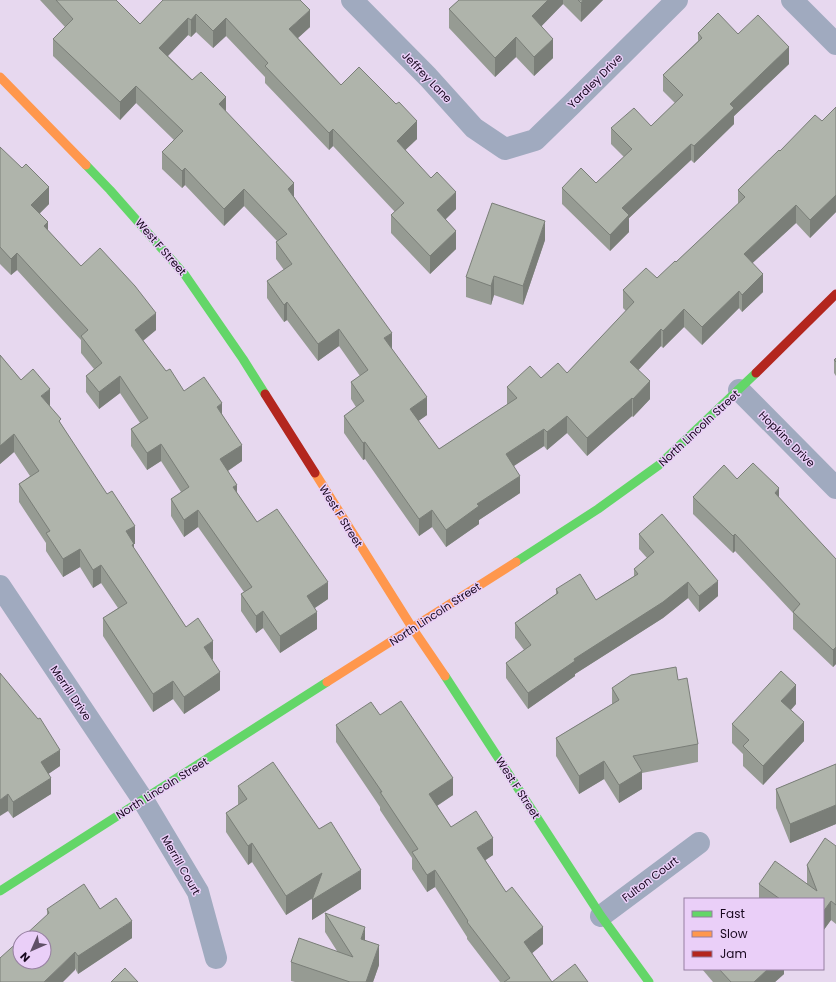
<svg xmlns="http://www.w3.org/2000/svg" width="836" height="982" viewBox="0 0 836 982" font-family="Poppins,sans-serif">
	<rect width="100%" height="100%" fill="#e7d8ef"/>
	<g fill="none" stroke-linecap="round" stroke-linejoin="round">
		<g stroke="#a0aabf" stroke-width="22">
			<polyline points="352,0 428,77 474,128 505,149 535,140 572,104 677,0"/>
			<polyline points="792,0 836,44"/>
			<polyline points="739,390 836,488"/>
			<polyline points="0,586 143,800 198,892 216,958"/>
			<polyline points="601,916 699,843"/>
		</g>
		<g stroke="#63d668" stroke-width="9">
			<polyline points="86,165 110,190 185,275 243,359 265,394"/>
			<polyline points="516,562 598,509 659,465 756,373"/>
			<polyline points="445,676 601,916 649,982"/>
			<polyline points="0,891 327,682"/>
		</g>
		<g stroke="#ff974d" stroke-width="9">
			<polyline points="0,77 86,165"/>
			<polyline points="315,473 413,629 445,676"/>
			<polyline points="327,682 516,562"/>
		</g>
		<g stroke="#b3261e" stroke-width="9">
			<polyline points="756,373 836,294"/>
			<polyline points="265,394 315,473"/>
		</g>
	</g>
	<g fill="#969b93">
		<polygon points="40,0 116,0 140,24 163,0 310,27 298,38 341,85 417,139 405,150 456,209 445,219 456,249 430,274 391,233 391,215 395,212 333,146 329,150 265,83 265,77 226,36 213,48 196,32 191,37 188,35 168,56 226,112 294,197 392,349 427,415 418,421 439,449 507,405 507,387 541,378 567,373 626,311 623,308 623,290 657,278 676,262 738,204 738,190 780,151 822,121 836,107 836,212 810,238 796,223 752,263 763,292 742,312 739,308 702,345 684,327 663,348 661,346 638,370 650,399 633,417 632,416 587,456 567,433 547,450 544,446 514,466 520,493 479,520 479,524 446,547 432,527 419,536 365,459 363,460 344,433 344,416 356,407 351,399 351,382 360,376 339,346 318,361 287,320 284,322 267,298 267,281 284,270 276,259 276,242 277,241 244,206 224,226 185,185 182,188 162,169 162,152 174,140 136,103 120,120 53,56 53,39 65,27"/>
		<polygon points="459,0 603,0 581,22 563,4 541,26 553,58 534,76 516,57 495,77 449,28 449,9"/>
		<polygon points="698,33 738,34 789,64 734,116 734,124 694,163 691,160 629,218 629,232 610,251 562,204 562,188 596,183 624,157 611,144 611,128 651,126 675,103 663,91 663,75 698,41"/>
		<polygon points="0,147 49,204 40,213 48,231 81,266 156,330 143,341 166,371 184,391 222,414 242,461 228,471 237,493 257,522 328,599 315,608 317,629 280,653 263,628 256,633 241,611 241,594 244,592 198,527 184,537 171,516 171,499 181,492 161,461 147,470 131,446 131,429 140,423 120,393 99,409 86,392 86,376 94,369 81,353 81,340 17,270 11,275 0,264"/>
		<polygon points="545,240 523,305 494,295 491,305 466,297 466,277"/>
		<polygon points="0,355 21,380 50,406 135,544 134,544 134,549 186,627 213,659 212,660 220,690 184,714 173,699 153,712 103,636 103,618 118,608 101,583 93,588 80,567 63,577 46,551 46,543 19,502 19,484 30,476 14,452 0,464"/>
		<polygon points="836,358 836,376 834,373 834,360"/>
		<polygon points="693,497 779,498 836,559 836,664 833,667 793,629 793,613 735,551 733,553 693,514"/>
		<polygon points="639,534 718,596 699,612 688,598 663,618 575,674 575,676 528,709 506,678 506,663 524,650 515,638 515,623 556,594 556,589 596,600 634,576 634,569 647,558 639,549"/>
		<polygon points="0,673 60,766 48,774 51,794 13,818 8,811"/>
		<polygon points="678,680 698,744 698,762 642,773 642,789 619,803 604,779 579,794 556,756 556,738 612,704 612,688"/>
		<polygon points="796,704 791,710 804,741 763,785 743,766 743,754 732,743 732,724"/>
		<polygon points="380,715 453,795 437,806 451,827 493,855 485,860 506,892 543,944 532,953 552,982 588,982 500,982 467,939 467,937 435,887 427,892 412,869 412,858 380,810 380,807 336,742 336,725"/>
		<polygon points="836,764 836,824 790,843 776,808 776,789"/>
		<polygon points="238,786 361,889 312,920 313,898 286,915 252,862 248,865 226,832 226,813 238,805"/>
		<polygon points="836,846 836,924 831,920 823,931 823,899 759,899 759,884 807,883 807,865"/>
		<polygon points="47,909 100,909 132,938 78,974 47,915"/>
		<polygon points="325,913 365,941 379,965 373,982 295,982 291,981 291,962 337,951 325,932"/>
		<polygon points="702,969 784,969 784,974 775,982 713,982"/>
	</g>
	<g fill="#7a7e78">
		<polygon points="548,0 563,0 563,4 532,36 532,16"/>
		<polygon points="583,0 603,0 581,22 581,3"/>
		<polygon points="310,10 310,27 289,46 289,29"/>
		<polygon points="196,14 196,32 191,37 191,20"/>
		<polygon points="188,18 188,35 159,65 159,48"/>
		<polygon points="226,18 226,36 213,48 213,31"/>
		<polygon points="516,37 516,57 495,77 495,58"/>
		<polygon points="553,39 553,58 534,76 534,57"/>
		<polygon points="789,47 789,64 734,116 734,124 694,163 694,146 730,104"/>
		<polygon points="136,86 136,103 120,120 120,102"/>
		<polygon points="226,97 226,114 219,104"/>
		<polygon points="417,121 417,139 397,158 397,141"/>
		<polygon points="333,129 333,146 329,150 329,133"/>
		<polygon points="691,144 691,160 629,218 629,232 610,251 610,235 622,208"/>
		<polygon points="185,168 185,185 182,188 182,171"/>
		<polygon points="294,183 294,201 288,189"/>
		<polygon points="49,187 49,204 31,222 31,205"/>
		<polygon points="244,189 244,206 224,226 224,209"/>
		<polygon points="456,192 456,209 437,228 437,210"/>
		<polygon points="836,195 836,212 810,238 810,220"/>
		<polygon points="796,205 796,223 744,271 744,254"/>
		<polygon points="545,221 545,240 523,305 523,286"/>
		<polygon points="48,222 48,239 44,226"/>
		<polygon points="456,231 456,249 430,274 430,256"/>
		<polygon points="17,253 17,270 11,275 11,259"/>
		<polygon points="763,274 763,292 742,312 742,295"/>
		<polygon points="494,276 494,295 491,305 491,286"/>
		<polygon points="739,291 739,308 702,345 702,327"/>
		<polygon points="287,302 287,320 284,322 284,305"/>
		<polygon points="684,309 684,327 663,348 663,331"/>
		<polygon points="156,313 156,330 135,347 135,330"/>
		<polygon points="339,329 339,346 318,361 318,344"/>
		<polygon points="661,329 661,346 630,379 630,362"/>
		<polygon points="392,333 392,350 384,338"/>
		<polygon points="120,376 120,393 99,409 99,392"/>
		<polygon points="650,381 650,399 633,417 633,399"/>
		<polygon points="50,389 50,407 41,396"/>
		<polygon points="427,397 427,415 410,427 410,409"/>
		<polygon points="632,398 632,416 587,456 587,438"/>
		<polygon points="222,403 222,420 217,407"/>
		<polygon points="567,416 567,433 547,450 547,432"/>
		<polygon points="544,429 544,446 506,471 506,454"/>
		<polygon points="14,434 14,452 0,464 0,446"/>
		<polygon points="365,442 365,459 363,460 363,443"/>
		<polygon points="161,444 161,461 147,470 147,453"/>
		<polygon points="242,445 242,461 220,476 220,459"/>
		<polygon points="520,476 520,493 479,520 479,524 446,547 446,530 477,504"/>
		<polygon points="237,485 237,502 233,487"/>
		<polygon points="779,488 779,505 775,493"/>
		<polygon points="198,510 198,527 184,537 184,520"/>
		<polygon points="432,510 432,527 419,536 419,519"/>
		<polygon points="135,526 135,544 134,544 134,562 126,531"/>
		<polygon points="735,534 735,551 733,553 733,536"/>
		<polygon points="80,549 80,567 63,577 63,559"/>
		<polygon points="101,565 101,583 93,588 93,570"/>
		<polygon points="718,581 718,596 699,612 699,596"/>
		<polygon points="328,582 328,599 307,613 307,596"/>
		<polygon points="688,582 688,598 663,618 575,674 575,676 528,709 528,693 574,659"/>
		<polygon points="263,611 263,628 256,633 256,616"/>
		<polygon points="317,612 317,629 280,653 280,636"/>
		<polygon points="213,641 213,659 204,665 204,647"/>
		<polygon points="836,647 836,664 833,667 833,650"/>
		<polygon points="220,672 220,690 184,714 184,697"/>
		<polygon points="173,681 173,699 153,712 153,694"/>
		<polygon points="796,685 796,704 781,720 781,701"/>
		<polygon points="804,722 804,741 763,785 763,766"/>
		<polygon points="60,750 60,766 41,779 41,762"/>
		<polygon points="604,761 604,779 579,794 579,776"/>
		<polygon points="642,771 642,789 619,803 619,785"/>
		<polygon points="51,778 51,794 13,818 13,802"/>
		<polygon points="453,778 453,795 429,811 429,794"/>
		<polygon points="8,794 8,811 0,816 0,800"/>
		<polygon points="836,805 836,824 790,843 790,824"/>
		<polygon points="493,838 493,855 477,866 477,848"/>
		<polygon points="252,843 252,862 248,865 248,846"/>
		<polygon points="361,870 361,889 312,920 312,900"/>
		<polygon points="435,870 435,887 427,892 427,875"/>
		<polygon points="322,873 322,892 286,915 286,896"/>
		<polygon points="831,901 831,920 823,931 823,912"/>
		<polygon points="132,921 132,938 78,974 78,956"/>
		<polygon points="365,927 365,946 361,939"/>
		<polygon points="543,927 543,944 524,960 524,942"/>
		<polygon points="379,945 379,965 373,982 366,982"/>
		<polygon points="75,952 75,970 63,982 44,982"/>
		<polygon points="768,969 784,969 784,974 775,982 754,982"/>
	</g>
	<g fill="#afb4ab" stroke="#7a7e78">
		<polygon points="56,0 116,0 140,24 163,0 300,0 310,10 289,29 341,85 359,67 396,104 399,102 417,121 397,141 431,178 437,172 456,192 437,210 456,231 430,256 391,215 404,203 333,129 329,133 265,66 268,63 226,18 213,31 196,14 191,20 188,18 159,48 192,80 201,72 226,97 219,104 294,183 288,189 392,333 384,338 427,397 410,409 439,449 517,398 507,387 530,366 541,378 558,363 567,373 634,302 623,290 646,268 657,278 675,261 676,262 745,197 738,190 779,150 780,151 815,115 822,121 836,107 836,195 810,220 796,205 744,254 763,274 742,295 739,291 702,327 684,309 663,331 661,329 630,362 650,381 633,399 632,398 587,438 567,416 547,432 544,429 506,454 520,476 477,504 479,506 446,530 432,510 419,519 365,442 363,443 344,416 364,401 351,382 368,370 339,329 318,344 287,302 284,305 267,281 292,264 276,242 287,234 244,189 224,209 185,168 182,171 162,152 183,131 136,86 120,102 53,39 73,19"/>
		<polygon points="459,0 548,0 532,16 553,39 534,57 516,37 495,58 449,9"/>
		<polygon points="578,0 583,0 581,3"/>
		<polygon points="718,13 738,34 758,15 789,47 730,104 734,108 694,146 691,144 622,208 629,215 610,235 562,188 581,168 596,183 632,149 611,128 634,108 651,126 683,95 663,75 702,38 698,33"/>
		<polygon points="0,147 22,168 26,164 49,187 31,205 48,222 44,226 81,266 100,248 135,286 156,313 135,330 166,371 170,369 184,391 204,377 222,403 217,407 242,445 220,459 237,485 233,487 257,522 277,509 328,582 307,596 317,612 280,636 263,611 256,616 241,594 252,587 198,510 184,520 171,499 189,487 161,444 147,453 131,429 148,418 120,376 99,392 86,376 102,363 81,336 88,330 17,253 11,259 0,247"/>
		<polygon points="492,203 545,221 523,286 494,276 491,286 466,277"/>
		<polygon points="0,355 21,380 33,369 50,389 41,396 61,419 59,421 107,494 112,491 135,526 126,531 134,544 132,545 186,627 198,618 213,641 204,647 220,672 184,697 173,681 153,694 103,618 127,603 101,565 93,570 80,549 63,559 46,533 50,531 19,484 39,471 14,434 0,446"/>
		<polygon points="836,358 836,362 834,360"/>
		<polygon points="753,463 779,488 775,493 836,559 836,647 833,650 793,612 800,604 735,534 733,536 693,497 724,465 737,479"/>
		<polygon points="662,514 718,581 699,596 688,582 663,602 574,659 575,661 528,693 506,663 531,645 515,623 558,593 556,589 580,574 596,600 638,574 634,569 654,552 639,534"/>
		<polygon points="676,667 678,680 687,678 698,744 633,756 642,771 619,785 604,761 579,776 556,738 619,700 612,688 631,675"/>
		<polygon points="781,671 796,685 781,701 804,722 763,766 743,746 749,740 732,724"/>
		<polygon points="0,673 38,719 40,718 60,750 41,762 51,778 13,802 8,794 0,800"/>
		<polygon points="401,701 453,778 429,794 451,827 476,811 493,838 477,848 506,892 512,887 543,927 524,942 552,982 575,964 588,982 504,982 510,978 467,922 468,921 435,870 427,875 412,852 418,849 380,792 382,792 336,725 371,702 380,715"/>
		<polygon points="273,762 319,829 331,822 361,870 312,900 322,873 286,896 252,843 248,846 226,813 247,799 238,786"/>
		<polygon points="836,764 836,805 790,824 776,789"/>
		<polygon points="825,838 836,846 836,905 831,901 823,912 823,899 780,899 759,884 775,861 817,891 807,865"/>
		<polygon points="84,884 100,909 116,898 132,921 78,956 75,952 44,982 0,982 0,958 20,940 20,962 44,962 44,938 22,938 49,913 47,909"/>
		<polygon points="325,913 365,927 361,939 379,945 366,982 350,982 291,962 299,938 353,957"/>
		<polygon points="125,968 138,982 111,982"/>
		<polygon points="719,969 768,969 754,982 731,982"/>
	</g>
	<g text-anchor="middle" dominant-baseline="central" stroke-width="3" stroke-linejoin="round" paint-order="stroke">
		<g font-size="11" fill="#17071e" stroke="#eacff8">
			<text transform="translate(427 77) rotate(46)">Jeffrey Lane</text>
			<text transform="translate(595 81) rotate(-45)">Yardley Drive</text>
			<text transform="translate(161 247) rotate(49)">West F Street</text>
			<text transform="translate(699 428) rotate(-43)">North Lincoln Street</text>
			<text transform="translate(787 439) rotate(45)">Hopkins Drive</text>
			<text transform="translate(341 516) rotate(58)">West F Street</text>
			<text transform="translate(435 614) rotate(-33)">North Lincoln Street</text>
			<text transform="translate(71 693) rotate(56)">Merrill Drive</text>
			<text transform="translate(162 788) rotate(-32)">North Lincoln Street</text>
			<text transform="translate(518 788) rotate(57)">West F Street</text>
			<text transform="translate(181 865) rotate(60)">Merrill Court</text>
			<text transform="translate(650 879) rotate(-37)">Fulton Court</text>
		</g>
	</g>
	<rect x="684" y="898" width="140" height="72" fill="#eacff8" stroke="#967fa1"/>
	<rect x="692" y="911" width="20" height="6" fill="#63d668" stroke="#967fa1"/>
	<text x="720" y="918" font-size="12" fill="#17071e">Fast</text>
	<rect x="692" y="931" width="20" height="6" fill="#ff974d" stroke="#967fa1"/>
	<text x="720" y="938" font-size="12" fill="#17071e">Slow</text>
	<rect x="692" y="951" width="20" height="6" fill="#b3261e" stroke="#967fa1"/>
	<text x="720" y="958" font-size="12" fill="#17071e">Jam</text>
	<g transform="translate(32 950) rotate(225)"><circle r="19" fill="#eacff8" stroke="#967fa1"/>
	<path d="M0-3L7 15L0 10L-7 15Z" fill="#605067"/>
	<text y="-6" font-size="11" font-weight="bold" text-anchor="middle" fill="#17071e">N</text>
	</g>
</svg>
